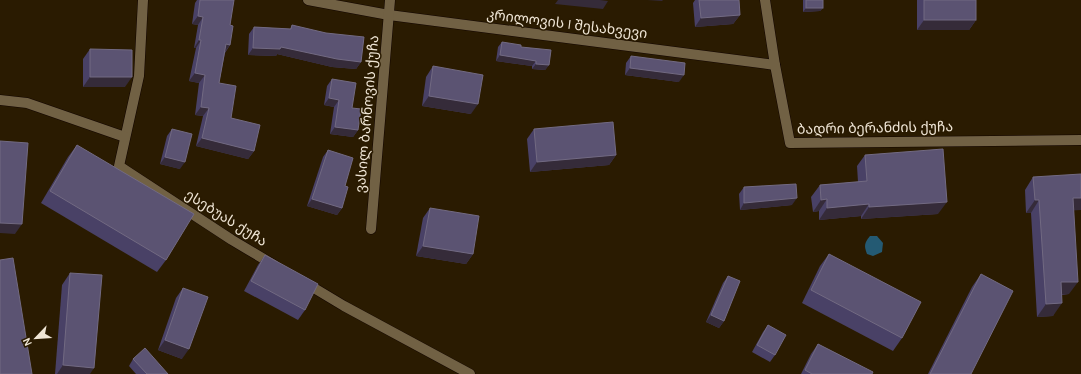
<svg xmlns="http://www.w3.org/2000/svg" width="1081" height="374" viewBox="0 0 1081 374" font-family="Karla,'Noto Sans Georgian',sans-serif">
	<rect width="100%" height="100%" fill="#2a1b01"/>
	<path fill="#245a73" d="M870 236H877L883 243 882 252 873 256 867 254C864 246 864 243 870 236Z"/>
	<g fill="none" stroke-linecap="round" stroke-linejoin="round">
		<g stroke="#120500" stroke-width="11">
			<g id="minor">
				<polyline points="143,0 139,76 119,166 232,240 274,265"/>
				<polyline points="308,0 389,15 775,65"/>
				<polyline points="765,0 775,65 790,143 1081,140"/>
				<polyline points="0,100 27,103 125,137"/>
				<polyline points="371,229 390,0"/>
				<polyline points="304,282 344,306 470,374"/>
			</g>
		</g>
		<use href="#minor" stroke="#716144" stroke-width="10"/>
	</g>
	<g fill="#494166">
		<polygon points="197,0 232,0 230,25 230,45 225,53 219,83 231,118 254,151 248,159 196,146 203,116 195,115 199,83 189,81 196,48 194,48 198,25 192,24 195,3"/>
		<polygon points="695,0 739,0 740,15 733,24 695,27 693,3"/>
		<polygon points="803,0 823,0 823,8 820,11 803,12"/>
		<polygon points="917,0 976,0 976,20 969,30 917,30"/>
		<polygon points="292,25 361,62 356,69 332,67 277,54 276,56 248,55 249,34 254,27 290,29"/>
		<polygon points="502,42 521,47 549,65 545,70 532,69 532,66 496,61 498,47"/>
		<polygon points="90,49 125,87 83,87 83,59"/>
		<polygon points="631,56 679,82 625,75 626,63"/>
		<polygon points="433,66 471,114 422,106 426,77"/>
		<polygon points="332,79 352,108 358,130 353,137 330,134 334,107 324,105 327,86"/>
		<polygon points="172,129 180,169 160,164 167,136"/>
		<polygon points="534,129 616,155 609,165 530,172 527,139"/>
		<polygon points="77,145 166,260 157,272 41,203 68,157"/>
		<polygon points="328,150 345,186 342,208 337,215 307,206 323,157"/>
		<polygon points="865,155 938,214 861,219 861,216 819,220 819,211 813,212 811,197 820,185 858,182 857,166"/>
		<polygon points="1033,177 1074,210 1069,294 1062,295 1053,316 1037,317 1031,213 1026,213 1025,190"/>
		<polygon points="744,187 792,205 740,210 739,194"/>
		<polygon points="430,208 473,254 466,264 416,256 423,218"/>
		<polygon points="829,254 902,338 893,351 802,303 820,266"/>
		<polygon points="265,255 305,310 298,320 244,291 258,265"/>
		<polygon points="70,273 90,374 55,374 62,285"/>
		<polygon points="981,274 971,374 928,374 972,287"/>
		<polygon points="728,276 724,321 719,328 706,322 723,283"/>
		<polygon points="183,288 182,359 158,350 176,298"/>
		<polygon points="768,325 775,355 770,362 752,352 763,332"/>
		<polygon points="818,344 872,374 801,374 811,354"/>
		<polygon points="133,359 168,374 136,374 129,366"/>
	</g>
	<g fill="#352b39">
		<polygon points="558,0 600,0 608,1 603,9 555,4"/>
		<polygon points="647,0 663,0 662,1"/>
		<polygon points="806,8 823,8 820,11 803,12"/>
		<polygon points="740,15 733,24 695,27 701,18"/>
		<polygon points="198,16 203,17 198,25 192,24"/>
		<polygon points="924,20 976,20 969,30 917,30"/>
		<polygon points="199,40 201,40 196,48 194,48"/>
		<polygon points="226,44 230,45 224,53"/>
		<polygon points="281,47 361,62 356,69 332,67 277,54 276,56 248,55 253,48"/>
		<polygon points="500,55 536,61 532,66 496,61"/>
		<polygon points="536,64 549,65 545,70 532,69"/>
		<polygon points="630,68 684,75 679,82 625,75"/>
		<polygon points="195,73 205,75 199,83 189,81"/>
		<polygon points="90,77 132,77 125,87 83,87"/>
		<polygon points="429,96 478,104 471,114 422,106"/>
		<polygon points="329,98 339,100 334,107 324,105"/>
		<polygon points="201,107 209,108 203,116 195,115"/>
		<polygon points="335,127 358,130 353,137 330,134"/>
		<polygon points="202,138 254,151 248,159 196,146"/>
		<polygon points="616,155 609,165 530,172 537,162"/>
		<polygon points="165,157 185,162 180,169 160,164"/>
		<polygon points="797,198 792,205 740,210 744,203"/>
		<polygon points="1073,198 1081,198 1081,210 1064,211"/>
		<polygon points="312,199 342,208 337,215 307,206"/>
		<polygon points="827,199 819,211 813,212 821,200"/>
		<polygon points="1035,200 1039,200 1031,213 1026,213"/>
		<polygon points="947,202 938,214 861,219 869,207"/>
		<polygon points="869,204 861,216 819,220 827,208"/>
		<polygon points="0,223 22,224 15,234 0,233"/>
		<polygon points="423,246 473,254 466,264 416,256"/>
		<polygon points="1061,282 1078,282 1069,294 1052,295"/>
		<polygon points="1062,303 1053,316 1037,317 1046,304"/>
		<polygon points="711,315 724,321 719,328 706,322"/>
		<polygon points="165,340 189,349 182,359 158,350"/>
		<polygon points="63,365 94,368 90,374 57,374"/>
	</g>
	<g fill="#5b5372" stroke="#726a82">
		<polygon points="200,0 234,0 230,25 233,26 230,45 226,44 219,83 236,86 231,118 260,125 254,151 202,138 209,108 201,107 205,75 195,73 201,40 199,40 203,17 198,16"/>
		<polygon points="699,0 739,0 740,15 701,18"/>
		<rect x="806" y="0" width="17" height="8"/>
		<rect x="924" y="0" width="52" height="20"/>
		<polygon points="292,25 326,33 364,37 361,62 337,59 281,47 280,49 253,48 254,27 291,29"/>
		<polygon points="502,42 521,45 521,47 551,50 549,65 536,64 536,61 500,55"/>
		<polygon points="90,49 132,50 132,77 90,77"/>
		<polygon points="631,56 685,63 684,75 630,68"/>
		<polygon points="433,66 483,75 478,104 429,96"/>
		<polygon points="332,79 356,83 352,108 361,109 358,130 335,127 339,100 329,98"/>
		<polygon points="613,122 616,155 537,162 534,129"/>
		<polygon points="172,129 192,134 185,162 165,157"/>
		<polygon points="0,141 28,143 22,224 0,223"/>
		<polygon points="77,145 194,214 166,260 50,191"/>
		<polygon points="943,149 947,202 869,207 869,204 827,208 827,199 821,200 820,185 867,181 865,155"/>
		<polygon points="328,150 353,158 345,186 348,187 342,208 312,199"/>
		<polygon points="1081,174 1081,198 1073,198 1078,282 1061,282 1062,303 1046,304 1039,200 1035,200 1033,177"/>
		<polygon points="796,184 797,198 744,203 744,187"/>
		<polygon points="430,208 479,216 473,254 423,246"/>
		<polygon points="829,254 921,302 902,338 811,290"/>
		<polygon points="265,255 318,284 305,310 251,281"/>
		<polygon points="13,258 32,374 0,374 0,260"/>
		<polygon points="70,273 102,275 94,368 63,365"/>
		<polygon points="981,274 1013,291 971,374 930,374"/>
		<polygon points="728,276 740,281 724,321 711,315"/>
		<polygon points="183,288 208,297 189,349 165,340"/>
		<polygon points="768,325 786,335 775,355 757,345"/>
		<polygon points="818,344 873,372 872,374 812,374 805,370"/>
		<polygon points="145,348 168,374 147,374 133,359"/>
	</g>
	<g text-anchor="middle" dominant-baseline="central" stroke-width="3" stroke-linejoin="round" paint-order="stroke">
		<g font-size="14" fill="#efe5d5" stroke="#2a1b01">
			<text transform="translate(567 24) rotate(7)">კრილოვის I შესახვევი</text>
			<text transform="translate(367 114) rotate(-85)">ვასილ ბარნოვის ქუჩა</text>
			<text transform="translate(875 128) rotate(-1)">ბადრი ბერანძის ქუჩა</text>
			<text transform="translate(226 218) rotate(32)">ესებუას ქუჩა</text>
		</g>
	</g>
	<g transform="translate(36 338) rotate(245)" stroke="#2a1b01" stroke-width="3" paint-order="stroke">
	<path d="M0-3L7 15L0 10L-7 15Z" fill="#efe5d5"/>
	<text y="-6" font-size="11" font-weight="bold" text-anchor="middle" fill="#efe5d5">N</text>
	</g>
</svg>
